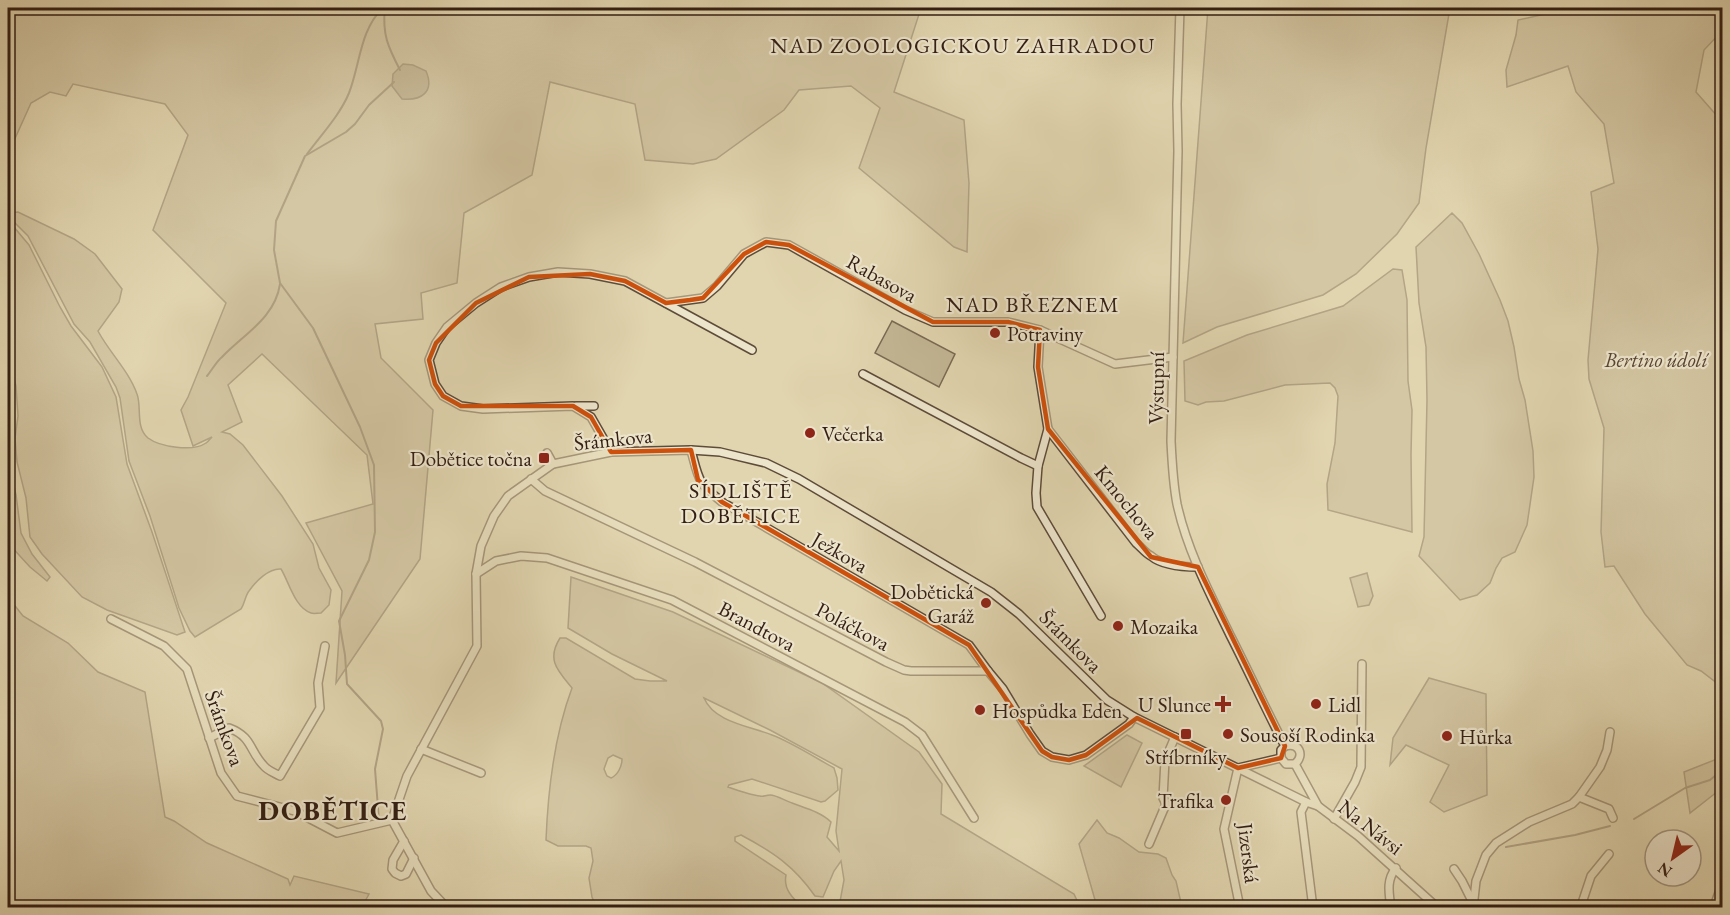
<svg xmlns="http://www.w3.org/2000/svg" width="1730" height="915" viewBox="0 0 1730 915" font-family="'EB Garamond',serif">
	<rect width="100%" height="100%" fill="#e1d5af"/>
	<filter id="stains"><feTurbulence type="fractalNoise" baseFrequency=".00333" numOctaves="4"/><feColorMatrix values="0 0 0 0 .2 0 0 0 0 .09 0 0 0 0 .02 0 0 0 .5 -.17"/></filter>
	<radialGradient id="worn" r=".72"><stop offset=".6" stop-color="#630" stop-opacity="0"/><stop offset="1" stop-color="#630" stop-opacity=".3"/></radialGradient>
	<g fill="#c3b694" stroke="#7a6a54" stroke-width="1.5" fill-rule="evenodd">
		<path d="M8 8H931L920 11 894 92 964 120 969 183 967 252 954 247 859 168 880 108 851 86 799 90 784 110 716 159 693 164 645 160 635 104 550 82 532 175 464 213 457 283 421 293 423 319 375 324 381 358 433 410 420 559 336 683 342 591 306 523 373 504 367 455 262 354 228 385 242 422 222 432 230 434 243 445 282 496 313 544 319 568 331 590 329 605 321 613C317 613 314 614 311 613 295 608 289 582 281 569 269 568 256 581 249 591 245 596 245 603 241 609L195 637 190 631 179 608 150 516 129 461 120 398 116 387 90 342 74 324 28 236 8 216V213L18 212 74 239 95 254 122 289 119 302 98 331C109 352 129 371 137 394 142 407 135 427 148 438 160 447 193 452 206 443 208 442 211 438 212 437L193 446 181 410 188 397 226 303 153 230 188 135 165 104 73 84 66 96 50 92 31 103 8 154Z"/>
		<polygon points="1208,8 1450,8 1426,148 1419,203 1397,234 1356,274 1323,295 1217,327 1183,343"/>
		<polygon points="1572,8 1722,8 1722,31 1704,50 1696,92 1718,117 1722,117 1722,687 1701,671 1687,665 1645,614 1614,566 1605,567 1601,532 1604,428 1589,379 1588,360 1598,249 1591,192 1614,183 1604,124 1576,92 1568,66 1507,87 1506,70 1516,35 1518,20"/>
		<polygon points="1452,213 1462,223 1479,254 1500,300 1508,321 1514,347 1519,379 1525,400 1533,451 1534,477 1527,525 1515,552 1502,558 1496,568 1490,583 1477,595 1460,600 1419,556 1424,537 1427,400 1426,347 1419,303 1416,247"/>
		<polygon points="8,220 29,245 60,307 71,326 102,367 116,397 127,464 152,532 185,632 177,635 107,610 82,597 42,554 30,537 26,498 17,462 15,438 18,416 16,386 12,370 8,363"/>
		<polygon points="1393,269 1402,270 1407,300 1408,381 1412,410 1411,455 1412,532 1328,510 1327,484 1335,443 1338,396 1335,388 1330,383 1285,385 1224,401 1206,402 1198,405 1185,401 1184,361 1247,335 1343,306"/>
		<polygon points="892,321 955,354 939,387 875,353"/>
		<polygon points="8,448 9,465 16,495 21,533 32,554 50,577 47,581 30,567 8,543"/>
		<polygon points="1367,573 1373,596 1369,605 1358,607 1350,578"/>
		<path d="M571 577 673 612 822 683 919 752 942 784 941 814 1074 894 1080 907H839L844 880 841 861 834 871 823 897 815 896C794 866 773 852 741 835L735 837V841L786 875C783 889 793 899 803 907H596L592 897 589 878 593 861 591 848 586 846H558L546 840C548 789 554 736 572 688 558 671 546 660 560 638H566L635 679 650 681H667L612 654 568 628ZM704 698 770 730 842 769 836 831 839 851 827 837 831 822C821 812 805 808 792 803 785 801 777 795 770 795 766 795 763 797 760 796 755 796 733 789 728 787L729 785 752 779 821 802 825 801 838 790 837 778 834 768C814 757 793 743 772 735 749 726 714 722 704 698ZM613 755 622 759C622 766 618 775 611 778L607 776 604 769 608 758Z"/>
		<polygon points="8,597 23,616 68,643 98,672 145,692 165,817 174,821 207,843 288,879 290,885 294,876 369,894 364,903 375,902 381,907 8,907"/>
		<polygon points="1429,678 1486,694 1487,795 1444,812 1430,802 1449,765 1406,745 1390,765 1393,738"/>
		<polygon points="1127,735 1142,743 1121,787 1084,766"/>
		<polygon points="1722,757 1722,788 1690,813 1684,772"/>
		<polygon points="1097,820 1107,833 1119,838 1139,852 1158,854 1166,858 1172,875 1176,881 1182,907 1097,907 1079,844"/>
	</g>
	<path fill="#a6977a" stroke="#786751" stroke-width="1.5" d="M403 64 413 65 426 71C435 92 421 101 402 99L392 86 393 74Z"/>
	<g fill="none" stroke-linecap="round" stroke-linejoin="round">
		<g stroke="#786751" stroke-width="2">
			<path d="M385 8C382 34 388 47 400 70"/>
			<path d="M307 154C321 135 340 115 349 93 360 65 360 29 383 8"/>
			<path d="M207 376C212 370 216 362 222 357 244 334 275 318 280 284"/>
			<polyline points="1722,380 1721,387 1722,403"/>
			<polyline points="1722,433 1720,447 1722,470"/>
			<polyline points="1722,485 1721,493 1722,500"/>
			<polyline points="1634,819 1685,788 1710,780 1722,770"/>
			<polyline points="379,821 375,769 383,729 381,721 347,684 345,655 339,621 369,560 375,532 374,465 360,427 313,328 280,283 274,250 276,221 305,156 346,132 355,124 369,105 394,82"/>
			<polyline points="1506,847 1575,835 1610,826"/>
		</g>
		<g stroke="#5e4c3a" stroke-width="10">
			<g id="minor">
				<path d="M1180 8 1177 104 1178 151 1171 441C1172 462 1173 483 1177 504 1187 550 1210 594 1230 635 1249 672 1266 710 1285 746"/>
				<polyline points="666,303 703,298 717,286 744,254 766,242 789,245 905,310 933,322 1008,322 1040,330 1115,364 1173,357"/>
				<path d="M1040 330 1038 367 1048 429 1136 543C1141 547 1145 553 1151 556 1163 566 1183 567 1198 567"/>
				<polyline points="863,374 1021,458 1038,466 1048,429"/>
				<polyline points="576,406 594,406"/>
				<path d="M691 450C699 480 697 482 722 502L969 645 988 671 1003 689 1030 734 1042 751 1052 757 1069 760 1086 755 1129 724 1134 717"/>
				<polyline points="611,452 591,417 573,406 483,409 461,406 443,396 435,384 429,360 436,343 447,327 476,303 501,287 529,277 558,272 590,274 625,281 752,350"/>
				<polyline points="547,453 553,464"/>
				<polyline points="1038,466 1036,493 1037,507 1101,616"/>
				<polyline points="531,479 545,491 695,562 886,662 904,670 911,671 988,671"/>
				<polyline points="476,574 496,561 521,556 547,558 672,600 905,722 922,735 974,818"/>
				<polyline points="111,619 164,646 187,669 221,773 237,796 295,811 337,833 392,820"/>
				<path d="M209 738 229 728C253 737 249 751 264 766 268 771 275 773 280 776L320 708 318 683 325 646"/>
				<path d="M1285 746C1299 742 1305 755 1295 764"/>
				<polyline points="1285,746 1281,750 1281,758 1286,764 1295,764"/>
				<polyline points="421,749 481,773"/>
				<polyline points="1295,764 1318,806 1358,836 1438,908"/>
				<polyline points="1238,768 1224,829 1240,908"/>
				<polyline points="1238,768 1281,758"/>
				<polyline points="1579,797 1609,809 1613,818"/>
				<polyline points="1306,802 1301,812 1313,908"/>
				<polyline points="1334,819 1355,782 1361,767 1362,664"/>
				<polyline points="392,820 407,776 477,646 476,574 481,546 494,516 508,496 553,464 611,452 691,450 720,452 766,463 799,479 991,592 1019,614 1107,700 1134,717 1306,802 1318,806"/>
				<polyline points="392,820 431,891 447,908"/>
				<polyline points="404,841 393,860 392,869 395,873 401,876 406,874 414,858"/>
				<polyline points="1149,844 1166,804 1163,798 1165,760 1175,737"/>
				<polyline points="1454,869 1462,881 1473,903"/>
				<polyline points="1715,904 1722,884"/>
				<path d="M1391 908C1389 893 1386 880 1396 868"/>
				<polyline points="1473,908 1476,881 1486,855 1496,843 1529,822 1572,804 1579,797 1600,767 1607,750 1610,732"/>
				<polyline points="1577,908 1582,903 1591,876 1609,854"/>
			</g>
		</g>
		<use href="#minor" stroke="#ece4cb" stroke-width="7"/>
	</g>
	<path d="M0 0H1730V915H0ZM766 242 789 245 933 322H1008L1040 330 1038 367 1048 429 1151 557 1198 567 1285 746 1281 758 1238 768 1137 718 1086 755 1069 760 1052 757 1042 751 969 645 722 502 698 480 691 450 611 452 591 417 573 406H461L443 396 435 384 429 360 436 343 476 303 529 277 590 274 625 281 666 303 690 300 703 298 744 254Z" fill="#e1d5af" fill-opacity=".55" fill-rule="evenodd"/>
	<path fill="none" stroke="#cd500d" stroke-width="4.5" stroke-linejoin="round" d="M766 242 789 245 933 322H1008L1040 330 1038 367 1048 429 1151 557 1198 567 1285 746 1281 758 1238 768 1137 718 1086 755 1069 760 1052 757 1042 751 969 645 722 502 698 480 691 450 611 452 591 417 573 406H461L443 396 435 384 429 360 436 343 476 303 529 277 590 274 625 281 666 303 690 300 703 298 744 254Z"/>
	<g fill="#8f2418" stroke="#ece4cb" stroke-width="2">
		<circle cx="995" cy="333" r="6"/>
		<circle cx="810" cy="433" r="6"/>
		<rect x="538" y="452" width="12" height="12" rx="3"/>
		<circle cx="986" cy="603" r="6"/>
		<circle cx="1118" cy="626" r="6"/>
		<path d="M1220 695h6v6h6v6h-6v6h-6v-6h-6v-6h6z"/>
		<circle cx="1316" cy="704" r="6"/>
		<circle cx="980" cy="710" r="6"/>
		<rect x="1180" y="728" width="12" height="12" rx="3"/>
		<circle cx="1228" cy="734" r="6"/>
		<circle cx="1447" cy="736" r="6"/>
		<circle cx="1226" cy="800" r="6"/>
	</g>
	<g text-anchor="middle" dominant-baseline="central" stroke-width="4.5" stroke-linejoin="round" paint-order="stroke">
		<g font-size="21" fill="#321e13" stroke="#ece4cb">
			<text transform="translate(882 278) rotate(29)">Rabasova</text>
			<text transform="translate(1156 388) rotate(-89)">Výstupní</text>
			<text transform="translate(613 439) rotate(-6)">Šrámkova</text>
			<text transform="translate(1127 502) rotate(51)">Kmochova</text>
			<text transform="translate(840 552) rotate(30)">Ježkova</text>
			<text transform="translate(757 626) rotate(28)">Brandtova</text>
			<text transform="translate(853 626) rotate(28)">Poláčkova</text>
			<text transform="translate(1071 641) rotate(45)">Šrámkova</text>
			<text transform="translate(225 728) rotate(70)">Šrámkova</text>
			<text transform="translate(1371 827) rotate(38)">Na Návsi</text>
			<text transform="translate(1249 853) rotate(83)">Jizerská</text>
		</g>
		<g font-size="21" fill="#321e13" stroke="#ece4cb" text-anchor="start">
			<text x="1007" y="333">Potraviny</text>
			<text x="822" y="433">Večerka</text>
			<text x="532" y="458" text-anchor="end">Dobětice točna</text>
			<text x="974" y="591" text-anchor="end">Dobětická<tspan x="974" dy="24">Garáž</tspan></text>
			<text x="1130" y="626">Mozaika</text>
			<text x="1211" y="704" text-anchor="end">U Slunce</text>
			<text x="1328" y="704">Lidl</text>
			<text x="992" y="710">Hospůdka Eden</text>
			<text x="1240" y="734">Sousoší Rodinka</text>
			<text x="1459" y="736">Hůrka</text>
			<text x="1186" y="756" text-anchor="middle">Stříbrníky</text>
			<text x="1214" y="800" text-anchor="end">Trafika</text>
		</g>
		<g font-size="21" font-style="italic" fill="#564433" stroke="#ece4cb">
			<text x="1656" y="359">Bertino údolí</text>
		</g>
		<g font-size="22" letter-spacing="1.5" fill="#321e13" stroke="#ece4cb">
			<text x="963" y="45">NAD ZOOLOGICKOU ZAHRADOU</text>
			<text x="1033" y="304">NAD BŘEZNEM</text>
			<text x="741" y="490">SÍDLIŠTĚ<tspan x="741" dy="25">DOBĚTICE</tspan></text>
		</g>
		<g font-size="27" font-weight="bold" letter-spacing="1.5" fill="#321e13" stroke="#ece4cb">
			<text x="333" y="810">DOBĚTICE</text>
		</g>
	</g>
	<rect width="1730" height="915" fill="none" stroke="#e1d5af" stroke-width="30"/>
	<rect x="9" y="9" width="1712" height="897" fill="none" stroke="#321e13" stroke-width="3"/>
	<rect x="15" y="15" width="1700" height="885" fill="none" stroke="#321e13" stroke-width="1.5"/>
	<g transform="translate(1673 858) rotate(214)"><circle r="28" fill="#ece4cb" stroke="#a29581" stroke-width="1.5"/>
	<path d="M0-4.5L10 22L0 15L-10 22Z" fill="#8f2418"/>
	<text y="-9" font-size="16" font-weight="bold" text-anchor="middle" fill="#321e13">N</text>
	</g>
	<rect width="100%" height="100%" filter="url(#stains)"/>
	<rect width="100%" height="100%" fill="url(#worn)"/>
</svg>
